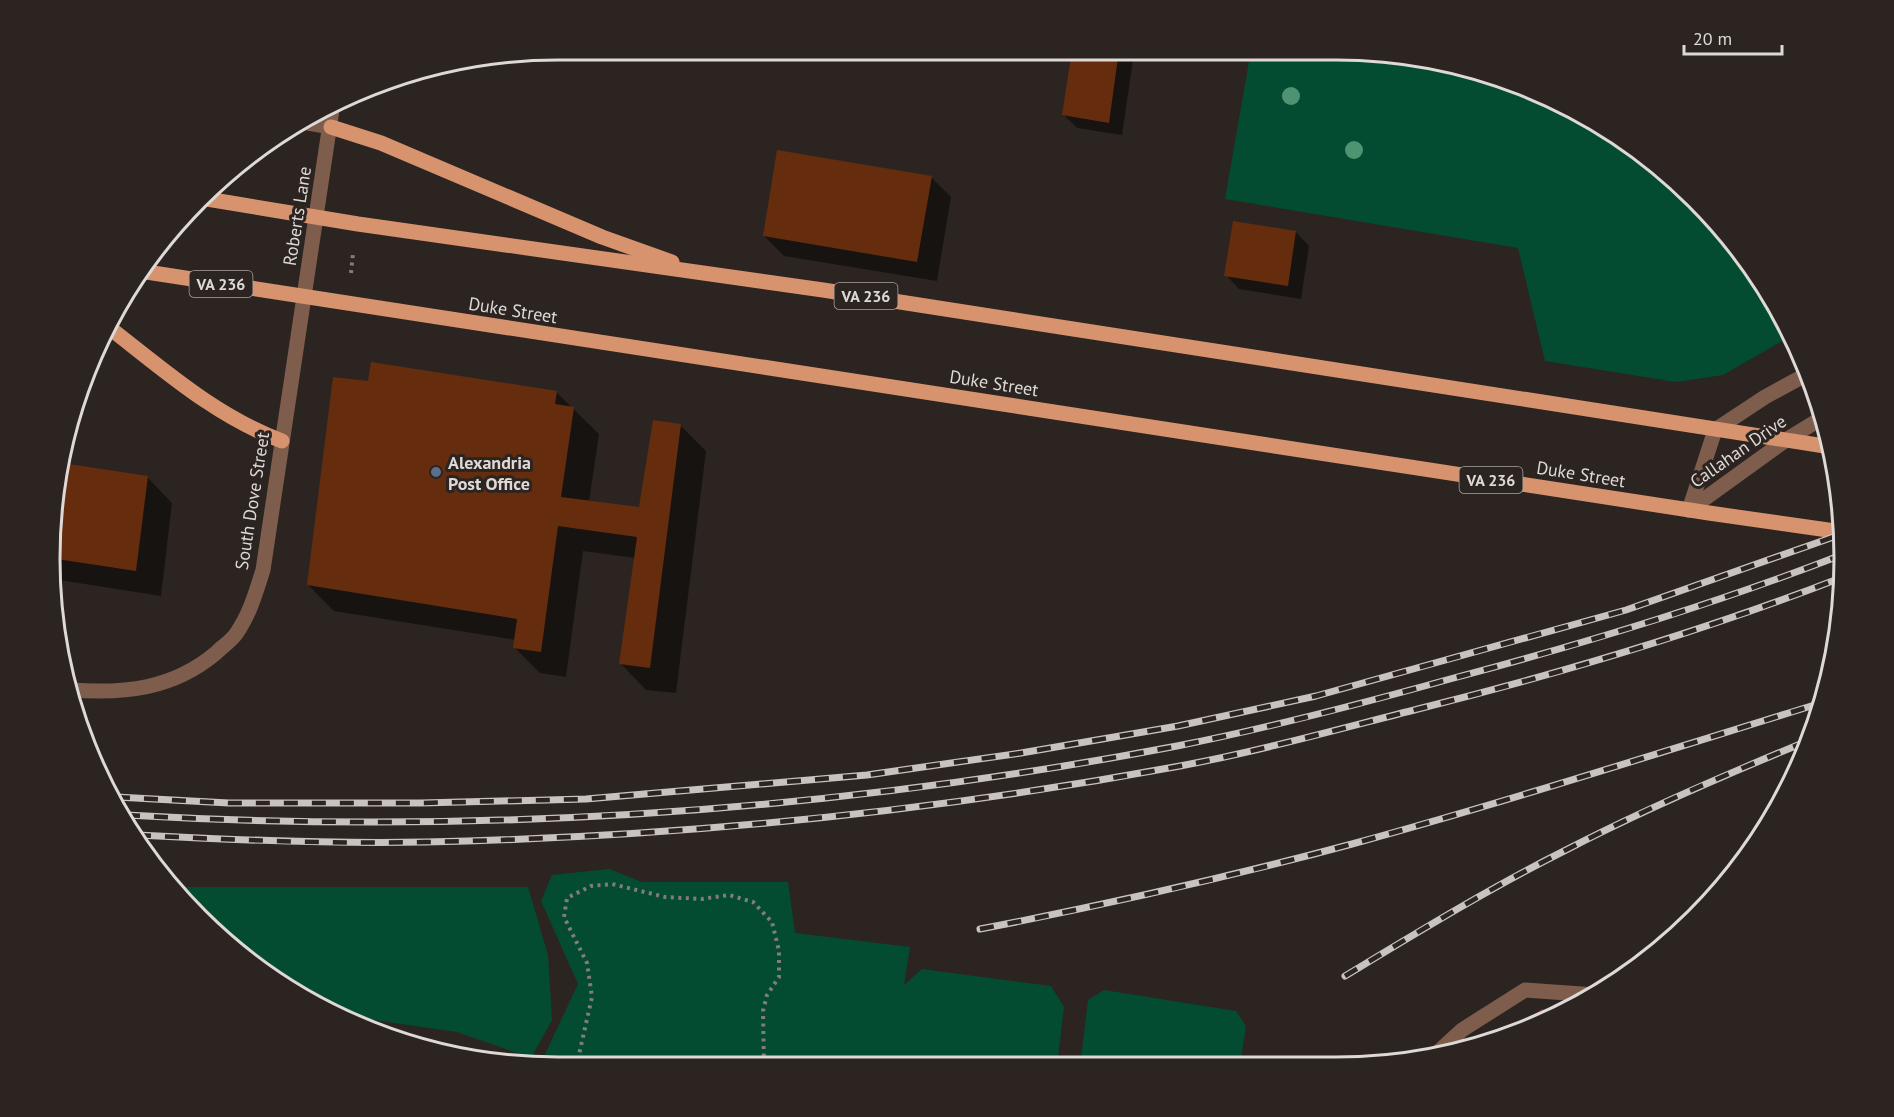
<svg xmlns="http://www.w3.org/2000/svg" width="1894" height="1117" viewBox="0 0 1894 1117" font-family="'PT Sans',sans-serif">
	<rect width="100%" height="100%" fill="#2c2421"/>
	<g fill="#034c32">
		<polygon points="1251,50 1369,51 1499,77 1618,135 1695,198 1759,275 1791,336 1723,375 1676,382 1545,361 1518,248 1225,199"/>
		<polygon points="609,869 642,882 788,882 795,933 910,947 904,985 922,969 1051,986 1064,1007 1057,1066 543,1066 540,1065 578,984 541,901 552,875"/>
		<polygon points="175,887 528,887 548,955 552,1020 531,1058 457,1032 345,1016 276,982"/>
		<polygon points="1104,990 1236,1011 1246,1026 1240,1066 1080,1066 1088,1000"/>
	</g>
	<g fill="#0007">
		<polygon points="1074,50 1123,50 1133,60 1122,135 1077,128 1064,115"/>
		<polygon points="931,177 951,197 937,281 784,256 764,236"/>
		<polygon points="1296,232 1309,246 1301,299 1239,289 1226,275"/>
		<polygon points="370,383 556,392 599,434 589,502 641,509 681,426 706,451 676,693 646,690 621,664 636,558 583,551 566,677 540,673 515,648 516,640 334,611 308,585"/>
		<polygon points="62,465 147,477 172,503 161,596 53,579 50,559"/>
	</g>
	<g fill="#652d0e">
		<polygon points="1072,50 1119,50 1109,123 1062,115"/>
		<polygon points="777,150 932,176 917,262 763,236"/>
		<polygon points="1233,221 1296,231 1288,286 1224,276"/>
		<polygon points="371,362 557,391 555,404 574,407 561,497 639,507 653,420 681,424 650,668 619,664 637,537 558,526 541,652 513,648 517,619 307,585 333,377 368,381"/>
		<polygon points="62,463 148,476 136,571 50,558"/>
		<polygon points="1750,840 1759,841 1748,854"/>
		<polygon points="1541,1009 1564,1011 1510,1036 1509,1035"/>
	</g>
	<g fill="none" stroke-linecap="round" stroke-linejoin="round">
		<g stroke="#837c7a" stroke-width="4" stroke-dasharray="3 4.5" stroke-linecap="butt">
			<polyline points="351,273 353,253"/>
			<polyline points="582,1066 578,1059 592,997 587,963 564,917 567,898 591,886 612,884 665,897 702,899 729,895 753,902 772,922 779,951 779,977 767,995 763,1011 764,1066"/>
		</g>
		<g stroke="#7e5d4c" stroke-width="15">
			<polyline points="308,123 331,127"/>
			<polyline points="1689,510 1715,430 1765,397 1809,373"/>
			<polyline points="1689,510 1786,440 1822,418"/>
			<path d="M71 690C125 694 173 689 216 653 222 647 231 641 236 634 250 614 256 592 263 570L332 110"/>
			<polyline points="1437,1053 1462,1030 1525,990 1596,995"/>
		</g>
		<g stroke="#d7936e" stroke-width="15">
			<polyline points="331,127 381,143 602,237 672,262"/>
			<polyline points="207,199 358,224 823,290 1831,447"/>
			<polyline points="140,271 1709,513 1842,532"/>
			<path d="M111 329C165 371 217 417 282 441"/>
		</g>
		<g stroke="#c8c2c0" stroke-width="7">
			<g id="rail">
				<polyline points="116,797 229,803 421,803 586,799 867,775 1021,753 1178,726 1316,696 1626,610 1842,534"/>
				<path d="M126 815C478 835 831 812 1177 746 1269 728 1360 704 1450 679 1583 644 1715 604 1844 554"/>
				<path d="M137 835C233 840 329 844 425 842 678 837 931 812 1180 766 1260 751 1339 729 1418 709 1562 673 1704 631 1843 577"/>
				<path d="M980 929C1105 905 1229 877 1352 844 1509 801 1665 751 1821 703"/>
				<path d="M1345 976C1418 932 1490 888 1566 850 1645 809 1727 774 1810 740"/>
			</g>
		</g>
		<use href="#rail" stroke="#2c2421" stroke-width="4.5" stroke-dasharray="14" stroke-linecap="butt"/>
	</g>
	<g fill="#4f9472">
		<circle cx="1291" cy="96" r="9"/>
		<circle cx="1354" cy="150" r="9"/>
	</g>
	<circle fill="#5c6f8a" stroke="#2c2421" stroke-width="2" cx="436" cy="472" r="6"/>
	<g text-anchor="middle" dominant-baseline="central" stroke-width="6" stroke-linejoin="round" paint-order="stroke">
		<g fill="#2c2421" stroke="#a9a3a0" stroke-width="1.5">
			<rect x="189.5" y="271" width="63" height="26" rx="4.5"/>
			<rect x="834.5" y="283" width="63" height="26" rx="4.5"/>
			<rect x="1459.5" y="467" width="63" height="26" rx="4.5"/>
		</g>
		<g font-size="16" font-weight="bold" fill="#ded9d7">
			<text x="221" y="284">VA 236</text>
			<text x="866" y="296">VA 236</text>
			<text x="1491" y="480">VA 236</text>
		</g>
		<g font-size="18" fill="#ded9d7" stroke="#2c2421">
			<text transform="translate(297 216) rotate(-81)">Roberts Lane</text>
			<text transform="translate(513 310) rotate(9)">Duke Street</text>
			<text transform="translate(994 383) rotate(9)">Duke Street</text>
			<text transform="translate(1738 451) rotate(-35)">Callahan Drive</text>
			<text transform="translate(1581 474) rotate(9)">Duke Street</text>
			<text transform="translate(252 501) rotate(-81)">South Dove Street</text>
		</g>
		<g font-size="18" font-weight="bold" fill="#ded9d7" stroke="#2c2421" text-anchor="start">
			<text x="448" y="462">Alexandria<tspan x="448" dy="21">Post Office</tspan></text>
		</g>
	</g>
	<path d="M0 0H1894V1117H0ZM558 60H1336A498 498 0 0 1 1834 558V559A498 498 0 0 1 1336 1057H558A498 498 0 0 1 60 559V558A498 498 0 0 1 558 60Z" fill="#2c2421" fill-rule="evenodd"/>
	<path fill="none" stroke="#ded9d7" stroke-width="3" d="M558 60H1336A498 498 0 0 1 1834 558V559A498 498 0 0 1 1336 1057H558A498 498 0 0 1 60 559V558A498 498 0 0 1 558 60Z"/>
	<path d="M1684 45v9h98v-9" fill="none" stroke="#ded9d7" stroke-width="3"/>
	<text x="1693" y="45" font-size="18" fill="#ded9d7" stroke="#2c2421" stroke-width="4.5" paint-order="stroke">20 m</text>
</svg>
